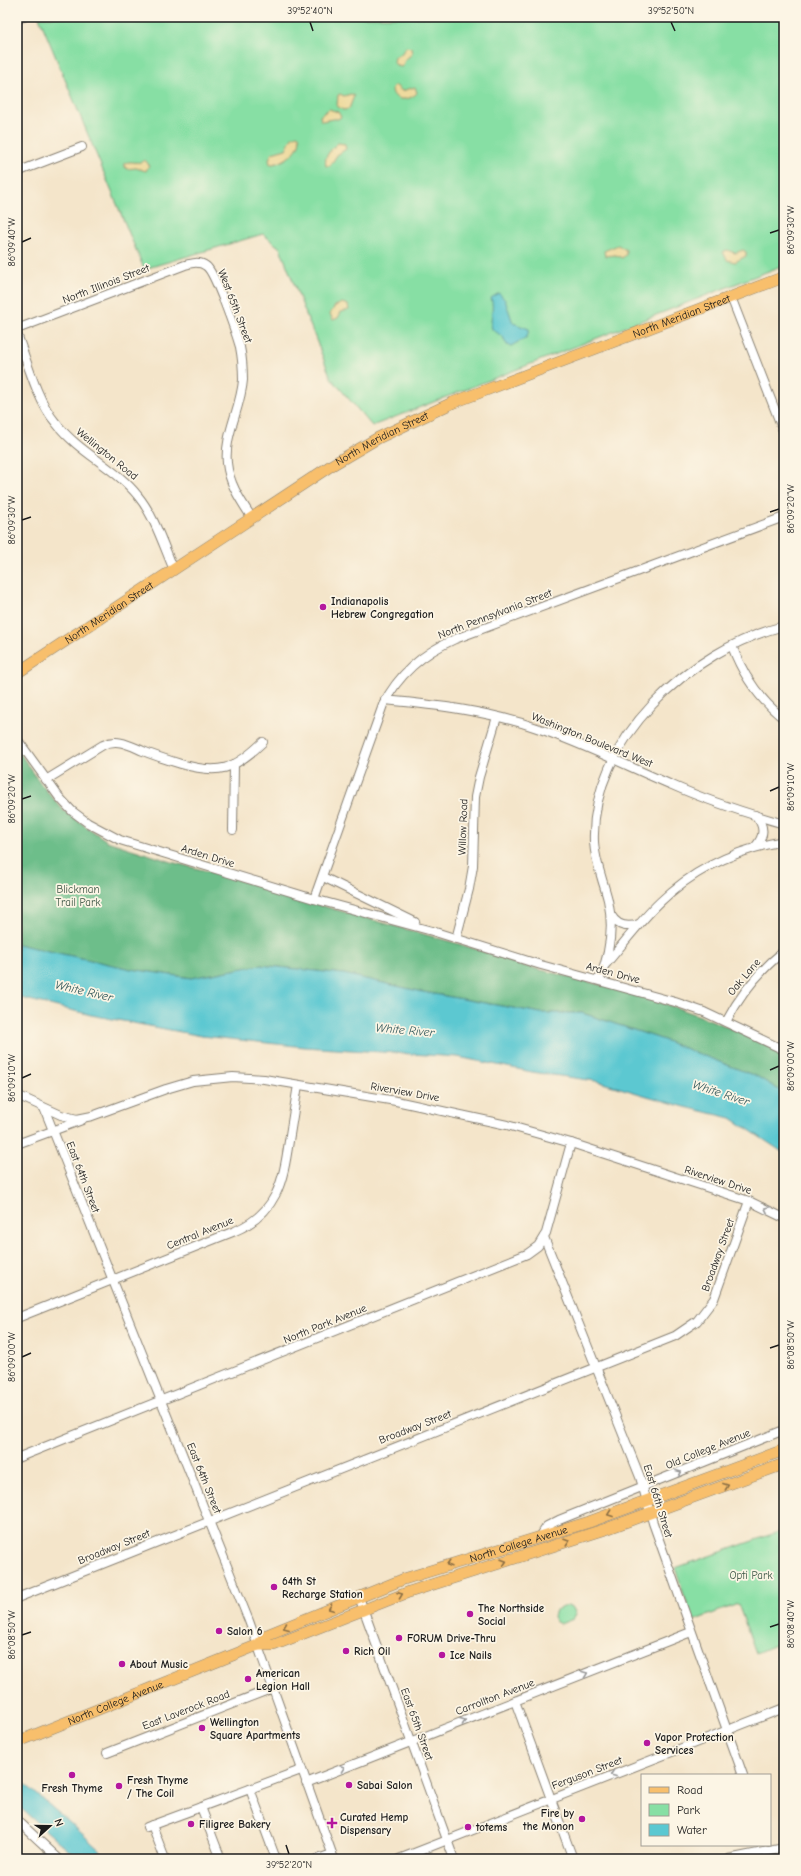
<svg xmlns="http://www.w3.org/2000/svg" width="801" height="1876" viewBox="0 0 801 1876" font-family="'Comic Neue',sans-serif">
	<rect width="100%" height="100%" fill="#fcf5e5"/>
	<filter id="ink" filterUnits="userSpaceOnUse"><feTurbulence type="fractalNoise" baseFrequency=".025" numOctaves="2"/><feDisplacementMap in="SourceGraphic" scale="8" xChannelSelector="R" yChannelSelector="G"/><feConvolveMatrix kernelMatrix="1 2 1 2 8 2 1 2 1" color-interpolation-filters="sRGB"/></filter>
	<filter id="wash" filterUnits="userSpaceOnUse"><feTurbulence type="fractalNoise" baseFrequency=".012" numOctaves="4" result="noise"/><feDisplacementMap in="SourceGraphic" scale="16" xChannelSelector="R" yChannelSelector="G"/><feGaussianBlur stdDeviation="0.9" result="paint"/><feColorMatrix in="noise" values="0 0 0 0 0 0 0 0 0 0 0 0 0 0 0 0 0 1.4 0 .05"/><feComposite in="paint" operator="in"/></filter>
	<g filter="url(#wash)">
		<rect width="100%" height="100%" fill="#f4e5ca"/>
		<g fill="#87dfa4" stroke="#527e60">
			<polygon points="39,17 784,17 784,265 372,426 331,378 280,248 263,234 144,269"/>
			<polygon points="784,1530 784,1641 756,1653 738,1604 693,1621 675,1568"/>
			<polygon points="568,1605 573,1608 576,1614 573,1619 560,1624 555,1621 553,1616 555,1610"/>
		</g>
		<path fill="#6dbe8a" stroke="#446d53" d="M17 749 41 784 64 811 107 841 175 863 219 874 301 900 459 944 501 957 516 964C608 986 700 1008 784 1054V1093L758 1077 661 1039 582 1013H541L423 992 344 974 260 965 192 978 131 969 17 944Z"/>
		<g fill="#eeda9e" stroke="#857b5d">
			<polygon points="406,47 411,48 412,54 405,60 402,67 397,66 394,63 395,57 401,54"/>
			<path d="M395 85 402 91 415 87 417 93C410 101 392 103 392 88Z"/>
			<polygon points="340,94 344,96 351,94 354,96 349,109 343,110 337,106 338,95"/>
			<path d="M329 109 338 112 341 117 338 119C331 118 327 121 321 121L320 116Z"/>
			<path d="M297 135 299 136C304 150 281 165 270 164L269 159 272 153 286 149 292 137Z"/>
			<path d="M338 143 345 144 346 149 337 155 330 166H326C323 156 332 149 338 143Z"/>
			<path d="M145 160 149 165 146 171 136 168 126 169 125 167V163C132 160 138 165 145 160Z"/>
			<polygon points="618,245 626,250 626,255 622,258 616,255 605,256 604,251"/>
			<polygon points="727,250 735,253 743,250 746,252 746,256 735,262 727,260 723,252"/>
			<polygon points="342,303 348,305 349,310 341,312 338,318 333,320 330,314 335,306"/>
		</g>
		<g fill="#5bc8d1" stroke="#3c7276">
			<path d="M499 293 505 300 513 323 529 329 527 337 511 346 507 345 503 337 492 329C489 319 495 309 491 298Z"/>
			<polygon points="17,944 131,969 191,978 260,965 344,974 423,992 541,1013 582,1013 661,1039 758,1077 784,1093 784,1153 731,1118 685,1107 596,1081 532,1072 458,1057 305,1047 202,1036 91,1015 17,997"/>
			<polygon points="17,1777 77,1829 109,1859 78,1859 17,1805"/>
		</g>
	</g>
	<g filter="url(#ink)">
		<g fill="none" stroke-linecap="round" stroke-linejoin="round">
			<g stroke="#888073" stroke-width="10">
				<g id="minor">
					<polyline points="17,19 24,17"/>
					<polyline points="17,172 82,147"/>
					<polyline points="731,297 784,433"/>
					<path d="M17 329 185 265C192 263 199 261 206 266 215 272 236 333 240 347 242 357 243 369 243 380 241 408 224 435 227 463 229 484 241 501 252 518"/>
					<path d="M17 334C27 361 37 401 56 423 79 453 115 467 138 496 154 515 164 547 174 570"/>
					<path d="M732 646C743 676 759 699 784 719"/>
					<path d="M385 700C437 705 488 711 537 728 584 744 627 766 672 785 708 801 746 813 784 824"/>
					<polyline points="17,739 59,797 72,811 88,823 120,840 314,899 432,931 541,965 675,1002 704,1012 784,1050"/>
					<path d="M46 780 103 745C118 738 129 745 143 751 155 756 168 760 181 764 219 775 234 770 263 742"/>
					<path d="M755 815C765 826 765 836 755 847"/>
					<polyline points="233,830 234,764"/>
					<polyline points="323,877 415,922"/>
					<path d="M314 899 383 705C399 673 423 653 455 639L784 517"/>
					<path d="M611 915C617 926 627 928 639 924"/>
					<polyline points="456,939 469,889 473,866 475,797 479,777 497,717"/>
					<path d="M606 964C624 943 640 921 660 902 694 869 738 849 784 841"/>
					<path d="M599 980C610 954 614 927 608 900 603 880 595 862 594 842 590 740 691 649 784 626"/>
					<path d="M726 1022C741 993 759 971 784 951"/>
					<polyline points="17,1095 61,1115 77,1119 92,1116 166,1089 193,1081 233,1077 264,1079 396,1101 507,1125 571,1143 749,1201 784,1218"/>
					<polyline points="44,1108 249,1621 334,1859"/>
					<polyline points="17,1144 82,1120"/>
					<polyline points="544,1237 640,1477 653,1523 743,1775"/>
					<path d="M17 1318 235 1231C277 1213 283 1182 289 1141 292 1122 295 1104 298 1085"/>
					<polyline points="17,1458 527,1254 538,1246 546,1233 571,1143"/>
					<polyline points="540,1537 547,1526 559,1520 784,1430"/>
					<polyline points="359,1597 454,1859"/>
					<polyline points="17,1598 675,1336 697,1321 714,1299 749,1201"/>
					<polyline points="515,1701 573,1859"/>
					<polyline points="107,1753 273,1688"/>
					<polyline points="306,1783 691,1632"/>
					<polyline points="250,1789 276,1859"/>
					<polyline points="201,1807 219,1854"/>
					<polyline points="17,1820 59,1859"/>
					<polyline points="152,1825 165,1859"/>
					<polyline points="147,1827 301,1770"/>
					<polyline points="318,1859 332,1854"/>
					<polyline points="399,1859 784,1708"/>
					<polyline points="728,1859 784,1848"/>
				</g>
			</g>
			<g stroke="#888073" stroke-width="12">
				<g id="major">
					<path id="s1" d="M17 673 332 465 378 438 452 403 784 277"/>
					<polyline points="258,1645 274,1645 409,1592 606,1529 784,1464"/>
					<path id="s2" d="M17 1742 258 1645 269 1634 404 1579 589 1522 784 1450"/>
				</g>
			</g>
			<use href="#minor" stroke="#fff" stroke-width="8"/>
			<use href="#major" stroke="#f8bf6c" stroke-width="11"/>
		</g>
		<defs><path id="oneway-chevron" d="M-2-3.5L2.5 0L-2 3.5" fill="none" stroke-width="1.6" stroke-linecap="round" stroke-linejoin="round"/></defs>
		<g stroke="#999">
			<use href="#oneway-chevron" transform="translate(767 1209) rotate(-155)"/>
			<use href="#oneway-chevron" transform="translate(679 1473) rotate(-22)"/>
			<use href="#oneway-chevron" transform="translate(585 1674) rotate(-21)"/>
			<use href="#oneway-chevron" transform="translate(463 1721) rotate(-21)"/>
			<use href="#oneway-chevron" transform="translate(342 1768) rotate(-21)"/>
			<use href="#oneway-chevron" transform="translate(613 1774) rotate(159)"/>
		</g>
		<g stroke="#8a6e44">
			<use href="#oneway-chevron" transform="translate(726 1486) rotate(-20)"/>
			<use href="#oneway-chevron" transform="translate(610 1514) rotate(160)"/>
			<use href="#oneway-chevron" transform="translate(567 1542) rotate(-18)"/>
			<use href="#oneway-chevron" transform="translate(504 1562) rotate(-17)"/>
			<use href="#oneway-chevron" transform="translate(449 1564) rotate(163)"/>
			<use href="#oneway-chevron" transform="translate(400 1595) rotate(-21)"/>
			<use href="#oneway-chevron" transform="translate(331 1608) rotate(158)"/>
			<use href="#oneway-chevron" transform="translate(286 1627) rotate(158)"/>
		</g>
	</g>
	<path fill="none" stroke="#1c1c1c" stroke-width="1.5" d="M310 22 313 31M671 22 675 31M770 233 779 230M22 242 31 238M770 512 779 509M22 520 31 517M770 791 779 787M22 799 31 796M770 1070 779 1066M22 1078 31 1074M770 1348 779 1345M22 1357 31 1353M770 1627 779 1624M22 1635 31 1632M286 1845 289 1854"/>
	<g fill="#b5179e" stroke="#fcf5e5" stroke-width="1.5">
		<circle cx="323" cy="607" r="4"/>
		<circle cx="274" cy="1587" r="4"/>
		<circle cx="470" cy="1614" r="4"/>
		<circle cx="219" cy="1631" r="4"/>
		<circle cx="399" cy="1638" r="4"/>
		<circle cx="346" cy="1651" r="4"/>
		<circle cx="442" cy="1655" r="4"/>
		<circle cx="122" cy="1664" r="4"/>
		<circle cx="248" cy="1679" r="4"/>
		<circle cx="202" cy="1728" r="4"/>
		<circle cx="647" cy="1743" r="4"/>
		<circle cx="72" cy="1775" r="4"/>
		<circle cx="349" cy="1785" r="4"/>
		<circle cx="119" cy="1786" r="4"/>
		<circle cx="582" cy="1819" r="4"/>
		<path d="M330 1817h4v4h4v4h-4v4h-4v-4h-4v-4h4z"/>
		<circle cx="191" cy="1824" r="4"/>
		<circle cx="468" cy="1827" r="4"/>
	</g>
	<g text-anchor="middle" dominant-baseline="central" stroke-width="3.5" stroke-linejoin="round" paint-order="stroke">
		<g font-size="11" fill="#1c1c1c" stroke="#fcf5e5">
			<text transform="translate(106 284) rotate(-21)">North Illinois Street</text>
			<text transform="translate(235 306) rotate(69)">West 65th Street</text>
			<text stroke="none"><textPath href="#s1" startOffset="758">North Meridian Street</textPath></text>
			<text stroke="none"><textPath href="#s1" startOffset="434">North Meridian Street</textPath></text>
			<text transform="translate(107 454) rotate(39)">Wellington Road</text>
			<text stroke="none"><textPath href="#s1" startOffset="110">North Meridian Street</textPath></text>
			<text transform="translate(495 614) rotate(-21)">North Pennsylvania Street</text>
			<text transform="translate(592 740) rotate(22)">Washington Boulevard West</text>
			<text transform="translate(463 827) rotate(-88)">Willow Road</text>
			<text transform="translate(208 856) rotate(17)">Arden Drive</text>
			<text transform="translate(613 973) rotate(15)">Arden Drive</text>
			<text transform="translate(744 977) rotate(-50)">Oak Lane</text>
			<text transform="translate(405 1092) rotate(10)">Riverview Drive</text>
			<text transform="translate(83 1177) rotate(69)">East 64th Street</text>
			<text transform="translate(718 1180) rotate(18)">Riverview Drive</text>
			<text transform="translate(200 1233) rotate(-22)">Central Avenue</text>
			<text transform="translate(718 1255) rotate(-70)">Broadway Street</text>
			<text transform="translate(325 1324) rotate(-22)">North Park Avenue</text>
			<text transform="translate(415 1427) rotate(-21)">Broadway Street</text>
			<text transform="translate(708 1449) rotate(-22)">Old College Avenue</text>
			<text transform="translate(204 1478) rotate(68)">East 64th Street</text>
			<text transform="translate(658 1501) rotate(73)">East 66th Street</text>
			<text stroke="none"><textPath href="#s2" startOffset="541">North College Avenue</textPath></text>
			<text transform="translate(114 1547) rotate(-22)">Broadway Street</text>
			<text transform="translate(495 1697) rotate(-21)">Carrollton Avenue</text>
			<text stroke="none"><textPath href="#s2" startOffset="106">North College Avenue</textPath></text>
			<text transform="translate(186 1710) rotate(-21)">East Laverock Road</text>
			<text transform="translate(417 1724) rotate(70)">East 65th Street</text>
			<text transform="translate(587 1773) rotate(-21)">Ferguson Street</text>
		</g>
		<g font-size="11" font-weight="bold" fill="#1c1c1c" stroke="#fcf5e5" text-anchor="start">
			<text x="331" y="601">Indianapolis<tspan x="331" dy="13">Hebrew Congregation</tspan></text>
			<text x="282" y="1581">64th St<tspan x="282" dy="13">Recharge Station</tspan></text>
			<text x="478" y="1608">The Northside<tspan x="478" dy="13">Social</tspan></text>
			<text x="227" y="1631">Salon 6</text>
			<text x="407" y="1638">FORUM Drive-Thru</text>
			<text x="354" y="1651">Rich Oil</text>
			<text x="450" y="1655">Ice Nails</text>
			<text x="130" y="1664">About Music</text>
			<text x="256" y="1673">American<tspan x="256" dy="13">Legion Hall</tspan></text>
			<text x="210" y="1722">Wellington<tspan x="210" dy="13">Square Apartments</tspan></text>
			<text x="655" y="1737">Vapor Protection<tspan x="655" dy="13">Services</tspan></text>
			<text x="127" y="1780">Fresh Thyme<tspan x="127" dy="13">/ The Coil</tspan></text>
			<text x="357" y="1785">Sabai Salon</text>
			<text x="72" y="1788" text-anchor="middle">Fresh Thyme</text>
			<text x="574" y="1813" text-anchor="end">Fire by<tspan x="574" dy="13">the Monon</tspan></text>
			<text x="340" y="1817">Curated Hemp<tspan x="340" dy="13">Dispensary</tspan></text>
			<text x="199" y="1824">Filigree Bakery</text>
			<text x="476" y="1827">totems</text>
		</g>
		<g font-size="11" fill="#3c5645" stroke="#fcf5e5">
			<text x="78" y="889">Blickman<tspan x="78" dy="13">Trail Park</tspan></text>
			<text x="751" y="1575">Opti Park</text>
		</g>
		<g font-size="12" font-style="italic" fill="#32585b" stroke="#fcf5e5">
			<text transform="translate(84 991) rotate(13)">White River</text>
			<text transform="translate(405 1030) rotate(5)">White River</text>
			<text transform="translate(721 1093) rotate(18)">White River</text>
		</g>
	</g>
	<rect width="801" height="1876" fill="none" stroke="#fcf5e5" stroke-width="44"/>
	<rect x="641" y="1774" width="130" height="72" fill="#fcf5e5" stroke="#a29e95"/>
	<rect x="649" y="1787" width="20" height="6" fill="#f8bf6c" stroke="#a29e95"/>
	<text x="677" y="1794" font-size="12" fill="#1c1c1c">Road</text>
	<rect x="649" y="1804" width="20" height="12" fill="#87dfa4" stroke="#a29e95"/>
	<text x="677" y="1814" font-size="12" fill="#1c1c1c">Park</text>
	<rect x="649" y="1824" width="20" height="12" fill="#5bc8d1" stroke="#a29e95"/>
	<text x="677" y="1834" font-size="12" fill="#1c1c1c">Water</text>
	<g transform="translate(50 1826) rotate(69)" stroke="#fcf5e5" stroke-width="3" paint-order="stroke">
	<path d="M0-3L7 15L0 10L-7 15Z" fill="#1c1c1c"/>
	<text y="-6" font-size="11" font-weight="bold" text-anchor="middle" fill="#1c1c1c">N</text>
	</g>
	<rect x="22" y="22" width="757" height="1832" fill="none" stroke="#1c1c1c" stroke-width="1.5"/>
	<g font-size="10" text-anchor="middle" fill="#1c1c1c">
		<text x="310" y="14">39°52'40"N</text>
		<text x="671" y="14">39°52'50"N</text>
		<text transform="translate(790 230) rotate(-90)" y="4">86°09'30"W</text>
		<text transform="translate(11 242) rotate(-90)" y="4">86°09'40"W</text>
		<text transform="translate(790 509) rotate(-90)" y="4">86°09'20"W</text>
		<text transform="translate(11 520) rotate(-90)" y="4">86°09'30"W</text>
		<text transform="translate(790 787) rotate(-90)" y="4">86°09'10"W</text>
		<text transform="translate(11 799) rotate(-90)" y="4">86°09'20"W</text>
		<text transform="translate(790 1066) rotate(-90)" y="4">86°09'00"W</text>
		<text transform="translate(11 1078) rotate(-90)" y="4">86°09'10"W</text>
		<text transform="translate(790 1345) rotate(-90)" y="4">86°08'50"W</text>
		<text transform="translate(11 1357) rotate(-90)" y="4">86°09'00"W</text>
		<text transform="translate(790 1624) rotate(-90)" y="4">86°08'40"W</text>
		<text transform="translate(11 1635) rotate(-90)" y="4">86°08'50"W</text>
		<text x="289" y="1868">39°52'20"N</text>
	</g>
</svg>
